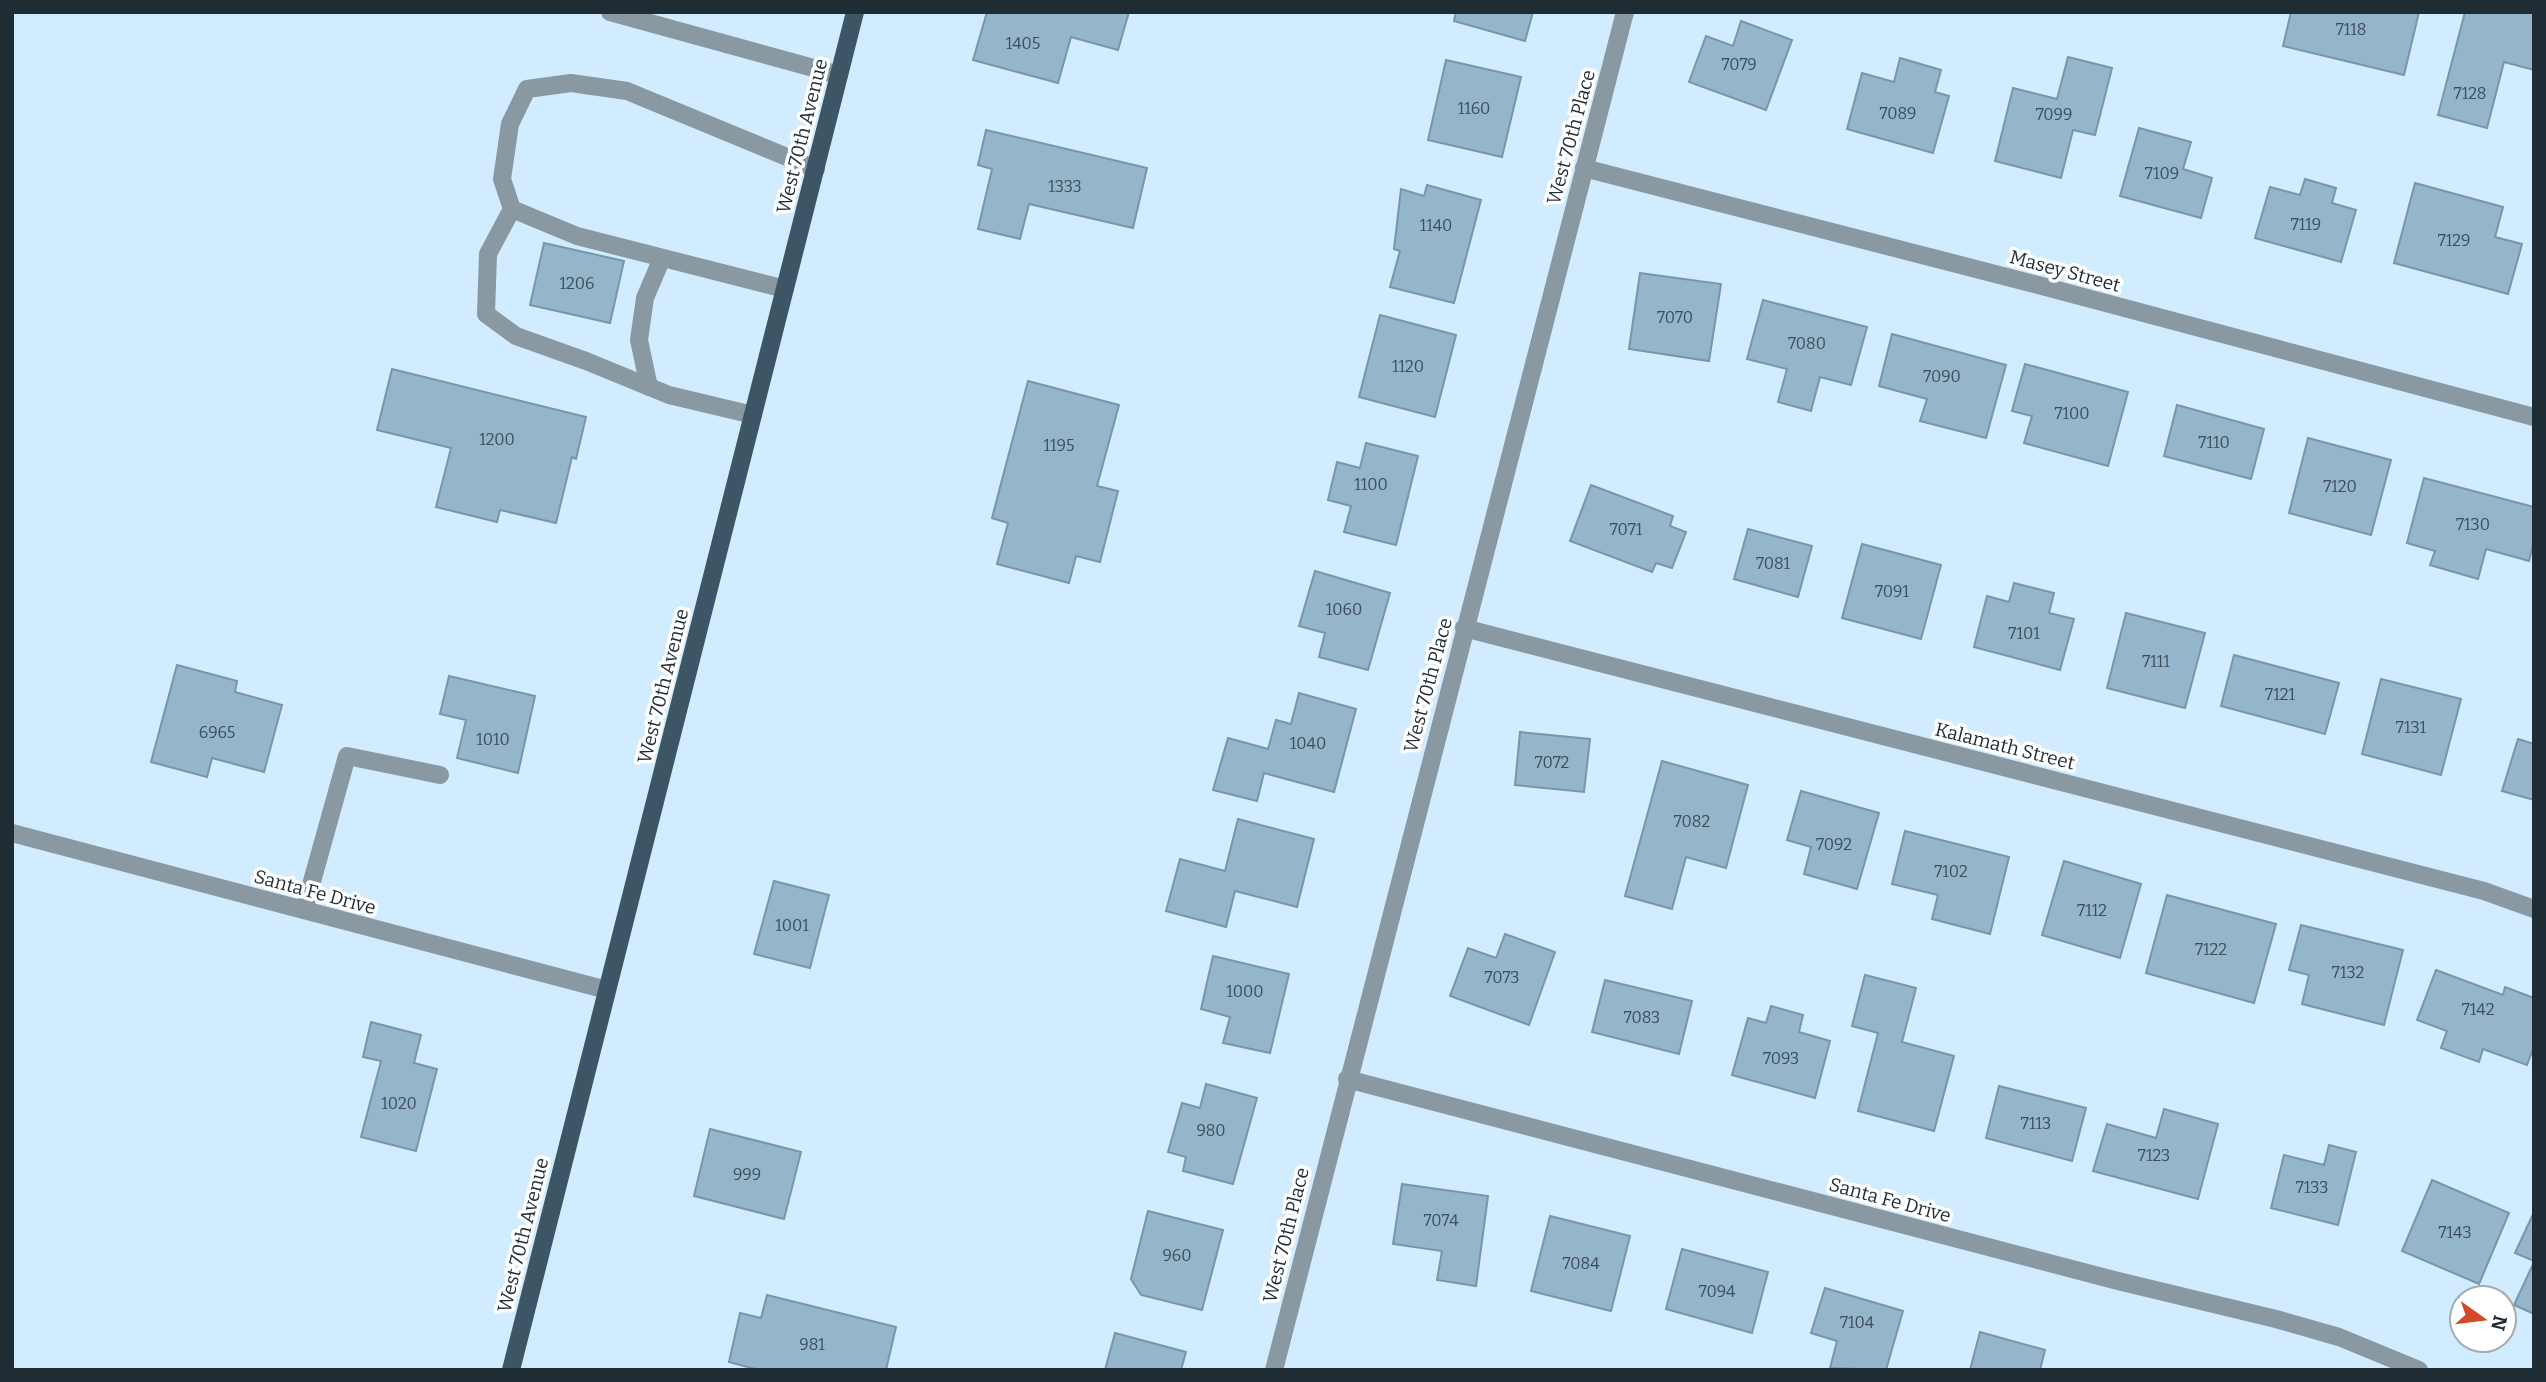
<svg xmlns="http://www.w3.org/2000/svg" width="2546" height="1382" viewBox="0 0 2546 1382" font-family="Bitter,serif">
	<rect width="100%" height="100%" fill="#d1ecfe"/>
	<g fill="#95b5ca" stroke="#7796ab" stroke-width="2">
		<polygon points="987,12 1129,12 1118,50 1071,37 1058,83 973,60"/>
		<polygon points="1456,12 1533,12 1525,41 1454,21"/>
		<polygon points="2291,12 2419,12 2404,75 2283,46"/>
		<polygon points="2465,12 2534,12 2534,70 2504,62 2487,128 2438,115"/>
		<polygon points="1741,21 1792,40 1766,110 1689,82 1706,36 1733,46"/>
		<polygon points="2068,57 2112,68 2095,135 2073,130 2061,178 1995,161 2013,88 2057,99"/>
		<polygon points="1900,58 1941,70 1935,92 1949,96 1933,153 1847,129 1862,73 1894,82"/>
		<polygon points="1446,60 1521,77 1502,157 1428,140"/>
		<polygon points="2139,128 2191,142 2183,169 2212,178 2201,218 2120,196"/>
		<polygon points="986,130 1147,168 1133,228 1029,204 1020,239 978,229 992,169 978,165"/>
		<polygon points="2305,179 2336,188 2332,203 2356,210 2341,262 2255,238 2270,187 2300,195"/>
		<polygon points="2415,183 2503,207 2495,237 2522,244 2508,294 2394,263"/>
		<polygon points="1427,185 1481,200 1454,303 1390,287 1400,251 1394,249 1401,189 1424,196"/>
		<polygon points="544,243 624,261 610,323 530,305"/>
		<polygon points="1640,273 1721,284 1709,361 1629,349"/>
		<polygon points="1763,300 1867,327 1851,385 1820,377 1811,411 1778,402 1787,369 1747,359"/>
		<polygon points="1380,315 1456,335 1435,417 1359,397"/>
		<polygon points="1892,334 2006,365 1986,438 1920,421 1927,399 1879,386"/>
		<polygon points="2025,364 2128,392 2108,466 2024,443 2032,416 2012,411"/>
		<polygon points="392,369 586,417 576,459 572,457 556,523 500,510 497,522 436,507 451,448 377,430"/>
		<polygon points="1028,381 1119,405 1097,486 1118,491 1100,562 1076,556 1069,583 997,564 1008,523 992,518"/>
		<polygon points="2177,405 2264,429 2251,479 2164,456"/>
		<polygon points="2308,438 2391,460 2371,535 2289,513"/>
		<polygon points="1366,443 1418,456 1396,545 1344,532 1351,506 1328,500 1337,462 1360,468"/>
		<polygon points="2424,478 2534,507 2534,541 2529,561 2486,549 2478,579 2430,565 2435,551 2407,543"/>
		<polygon points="1591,485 1673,516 1670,526 1686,532 1672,568 1656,563 1652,572 1570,541"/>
		<polygon points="1748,529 1812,546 1798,597 1734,579"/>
		<polygon points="1862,544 1941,565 1921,639 1842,618"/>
		<polygon points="1315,571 1390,593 1368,670 1319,657 1325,633 1299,626"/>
		<polygon points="2014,583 2054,593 2049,613 2074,619 2060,670 1974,647 1987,596 2009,602"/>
		<polygon points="2126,613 2205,633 2185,708 2107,688"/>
		<polygon points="2234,655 2339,683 2325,734 2221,706"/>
		<polygon points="177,665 237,681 235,692 282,705 264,772 212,758 207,777 151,762"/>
		<polygon points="449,676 535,696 518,773 457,758 466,720 440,714"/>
		<polygon points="2381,679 2461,699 2441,775 2362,754"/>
		<polygon points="1299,693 1356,709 1334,792 1264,773 1257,801 1213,790 1228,738 1268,749 1276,720 1291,724"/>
		<polygon points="1520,732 1590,739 1584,792 1515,785"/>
		<polygon points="2518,739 2534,744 2534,800 2502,791"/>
		<polygon points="1662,761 1748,785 1726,868 1686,857 1672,909 1625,896"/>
		<polygon points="1801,791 1879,813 1857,889 1804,874 1811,847 1787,840"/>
		<polygon points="1238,819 1314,839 1297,907 1235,891 1226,927 1166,911 1180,859 1225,871"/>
		<polygon points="1905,831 2009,857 1990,934 1932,919 1938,895 1892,884"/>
		<polygon points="2064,861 2141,884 2120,958 2042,935"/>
		<polygon points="774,881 829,895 810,968 754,954"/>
		<polygon points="2167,895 2276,924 2254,1003 2146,973"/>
		<polygon points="2301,925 2403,950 2384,1025 2302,1004 2309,975 2289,970"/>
		<polygon points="1505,934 1555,952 1529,1025 1450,996 1468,948 1496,958"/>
		<polygon points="1213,956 1289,974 1270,1053 1223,1043 1230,1017 1201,1009"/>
		<polygon points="2436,970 2503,995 2505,987 2534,998 2534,1046 2527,1065 2483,1049 2479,1062 2441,1048 2447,1031 2417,1020"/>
		<polygon points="1865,975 1916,988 1902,1042 1954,1056 1934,1131 1858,1111 1878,1033 1852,1026"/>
		<polygon points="1605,980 1692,1001 1679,1054 1592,1032"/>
		<polygon points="1771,1006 1803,1015 1799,1032 1830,1041 1815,1098 1732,1075 1748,1018 1766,1023"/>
		<polygon points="371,1022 421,1035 414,1063 437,1069 416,1151 361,1137 381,1061 363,1057"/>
		<polygon points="1206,1084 1257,1098 1233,1184 1183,1171 1186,1157 1168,1152 1182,1103 1200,1108"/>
		<polygon points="1999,1086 2086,1108 2072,1161 1986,1138"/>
		<polygon points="2164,1109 2218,1124 2198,1199 2093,1171 2107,1124 2156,1138"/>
		<polygon points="710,1129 801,1152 784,1219 694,1196"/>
		<polygon points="2329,1145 2356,1152 2338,1225 2271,1208 2284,1155 2324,1165"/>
		<polygon points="2432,1180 2509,1213 2479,1284 2402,1251"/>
		<polygon points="1402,1184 1488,1196 1476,1286 1437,1280 1442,1251 1393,1244"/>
		<polygon points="1148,1211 1223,1230 1202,1310 1141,1295 1131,1279"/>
		<polygon points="2534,1212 2534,1261 2515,1253"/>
		<polygon points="1550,1216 1630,1236 1611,1311 1531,1291"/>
		<polygon points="1682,1249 1768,1272 1752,1333 1666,1309"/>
		<polygon points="2534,1262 2534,1314 2514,1305"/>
		<polygon points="1825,1288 1903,1311 1886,1370 1830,1368 1837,1341 1811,1333"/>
		<polygon points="767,1295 896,1327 886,1370 759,1370 729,1362 740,1313 761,1318"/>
		<polygon points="1980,1332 2045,1350 2040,1370 1970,1370"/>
		<polygon points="1115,1333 1186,1352 1181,1370 1105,1370"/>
	</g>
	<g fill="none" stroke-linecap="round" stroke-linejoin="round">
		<g stroke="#8a98a1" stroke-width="18">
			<polyline points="610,12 839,75"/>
			<polyline points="1584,168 2042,286 2534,417"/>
			<polyline points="512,209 488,254 486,314 516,336 586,361 669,395 753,415"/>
			<polyline points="785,289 577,236 512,209 502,179 510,124 527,89 571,83 627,91 816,169"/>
			<polyline points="649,387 639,340 645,298 662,258"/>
			<polyline points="1464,628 2484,891 2534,909"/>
			<polyline points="12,833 607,990"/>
			<polyline points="304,910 347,756 440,775"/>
			<polyline points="1347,1079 2118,1281 2276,1319 2339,1337 2419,1370"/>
			<polyline points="1274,1370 1625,12"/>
		</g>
		<polyline stroke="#3d5666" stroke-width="18" points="511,1370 855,12"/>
	</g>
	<g text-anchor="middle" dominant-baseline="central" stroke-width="7" stroke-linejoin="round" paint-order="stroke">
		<g font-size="16" fill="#3c4e5a">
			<text x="2351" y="29">7118</text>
			<text x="1023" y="43">1405</text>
			<text x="1739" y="64">7079</text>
			<text x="2470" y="93">7128</text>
			<text x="1474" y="108">1160</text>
			<text x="1898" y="113">7089</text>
			<text x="2054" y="114">7099</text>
			<text x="2162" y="173">7109</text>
			<text x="1065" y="186">1333</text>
			<text x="2306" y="224">7119</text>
			<text x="1436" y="225">1140</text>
			<text x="2454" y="240">7129</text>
			<text x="577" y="283">1206</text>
			<text x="1675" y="317">7070</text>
			<text x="1807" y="343">7080</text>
			<text x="1408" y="366">1120</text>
			<text x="1942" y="376">7090</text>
			<text x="2072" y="413">7100</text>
			<text x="497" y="439">1200</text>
			<text x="2214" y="442">7110</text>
			<text x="1059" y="445">1195</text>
			<text x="1371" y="484">1100</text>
			<text x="2340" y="486">7120</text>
			<text x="2473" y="524">7130</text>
			<text x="1626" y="529">7071</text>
			<text x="1773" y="563">7081</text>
			<text x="1892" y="591">7091</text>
			<text x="1344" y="609">1060</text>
			<text x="2024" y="633">7101</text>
			<text x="2156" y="661">7111</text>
			<text x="2280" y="694">7121</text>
			<text x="2411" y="727">7131</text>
			<text x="217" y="732">6965</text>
			<text x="493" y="739">1010</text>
			<text x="1308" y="743">1040</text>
			<text x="1552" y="762">7072</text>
			<text x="1692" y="821">7082</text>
			<text x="1834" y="844">7092</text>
			<text x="1951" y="871">7102</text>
			<text x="2092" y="910">7112</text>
			<text x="792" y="925">1001</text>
			<text x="2211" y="949">7122</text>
			<text x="2348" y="972">7132</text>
			<text x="1502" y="977">7073</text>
			<text x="1245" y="991">1000</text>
			<text x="2478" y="1009">7142</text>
			<text x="1642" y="1017">7083</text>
			<text x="1781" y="1058">7093</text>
			<text x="399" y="1103">1020</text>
			<text x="2036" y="1123">7113</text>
			<text x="1211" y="1130">980</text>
			<text x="2154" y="1155">7123</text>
			<text x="747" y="1174">999</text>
			<text x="2312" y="1187">7133</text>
			<text x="1441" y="1220">7074</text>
			<text x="2455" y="1232">7143</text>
			<text x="1177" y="1255">960</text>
			<text x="1581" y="1263">7084</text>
			<text x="1717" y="1291">7094</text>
			<text x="1857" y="1322">7104</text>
			<text x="812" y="1344">981</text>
		</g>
		<g font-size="19" fill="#1f2c34" stroke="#fff">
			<text transform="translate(802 136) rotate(-76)">West 70th Avenue</text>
			<text transform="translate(1571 137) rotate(-75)">West 70th Place</text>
			<text transform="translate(2065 271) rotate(15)">Masey Street</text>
			<text transform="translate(1428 685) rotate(-75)">West 70th Place</text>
			<text transform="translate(663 686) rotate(-76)">West 70th Avenue</text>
			<text transform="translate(2005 746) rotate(14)">Kalamath Street</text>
			<text transform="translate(315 892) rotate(15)">Santa Fe Drive</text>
			<text transform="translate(1890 1200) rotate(15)">Santa Fe Drive</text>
			<text transform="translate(523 1235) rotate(-76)">West 70th Avenue</text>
			<text transform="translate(1286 1235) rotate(-76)">West 70th Place</text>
		</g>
	</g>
	<rect width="2546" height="1382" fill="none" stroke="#1f2c34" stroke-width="28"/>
	<g transform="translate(2483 1319) rotate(104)"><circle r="33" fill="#ffffff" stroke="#a5abae" stroke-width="2"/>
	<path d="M0-5L12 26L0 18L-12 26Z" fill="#d34928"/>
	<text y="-10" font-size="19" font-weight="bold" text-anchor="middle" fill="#1f2c34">N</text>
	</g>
</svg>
